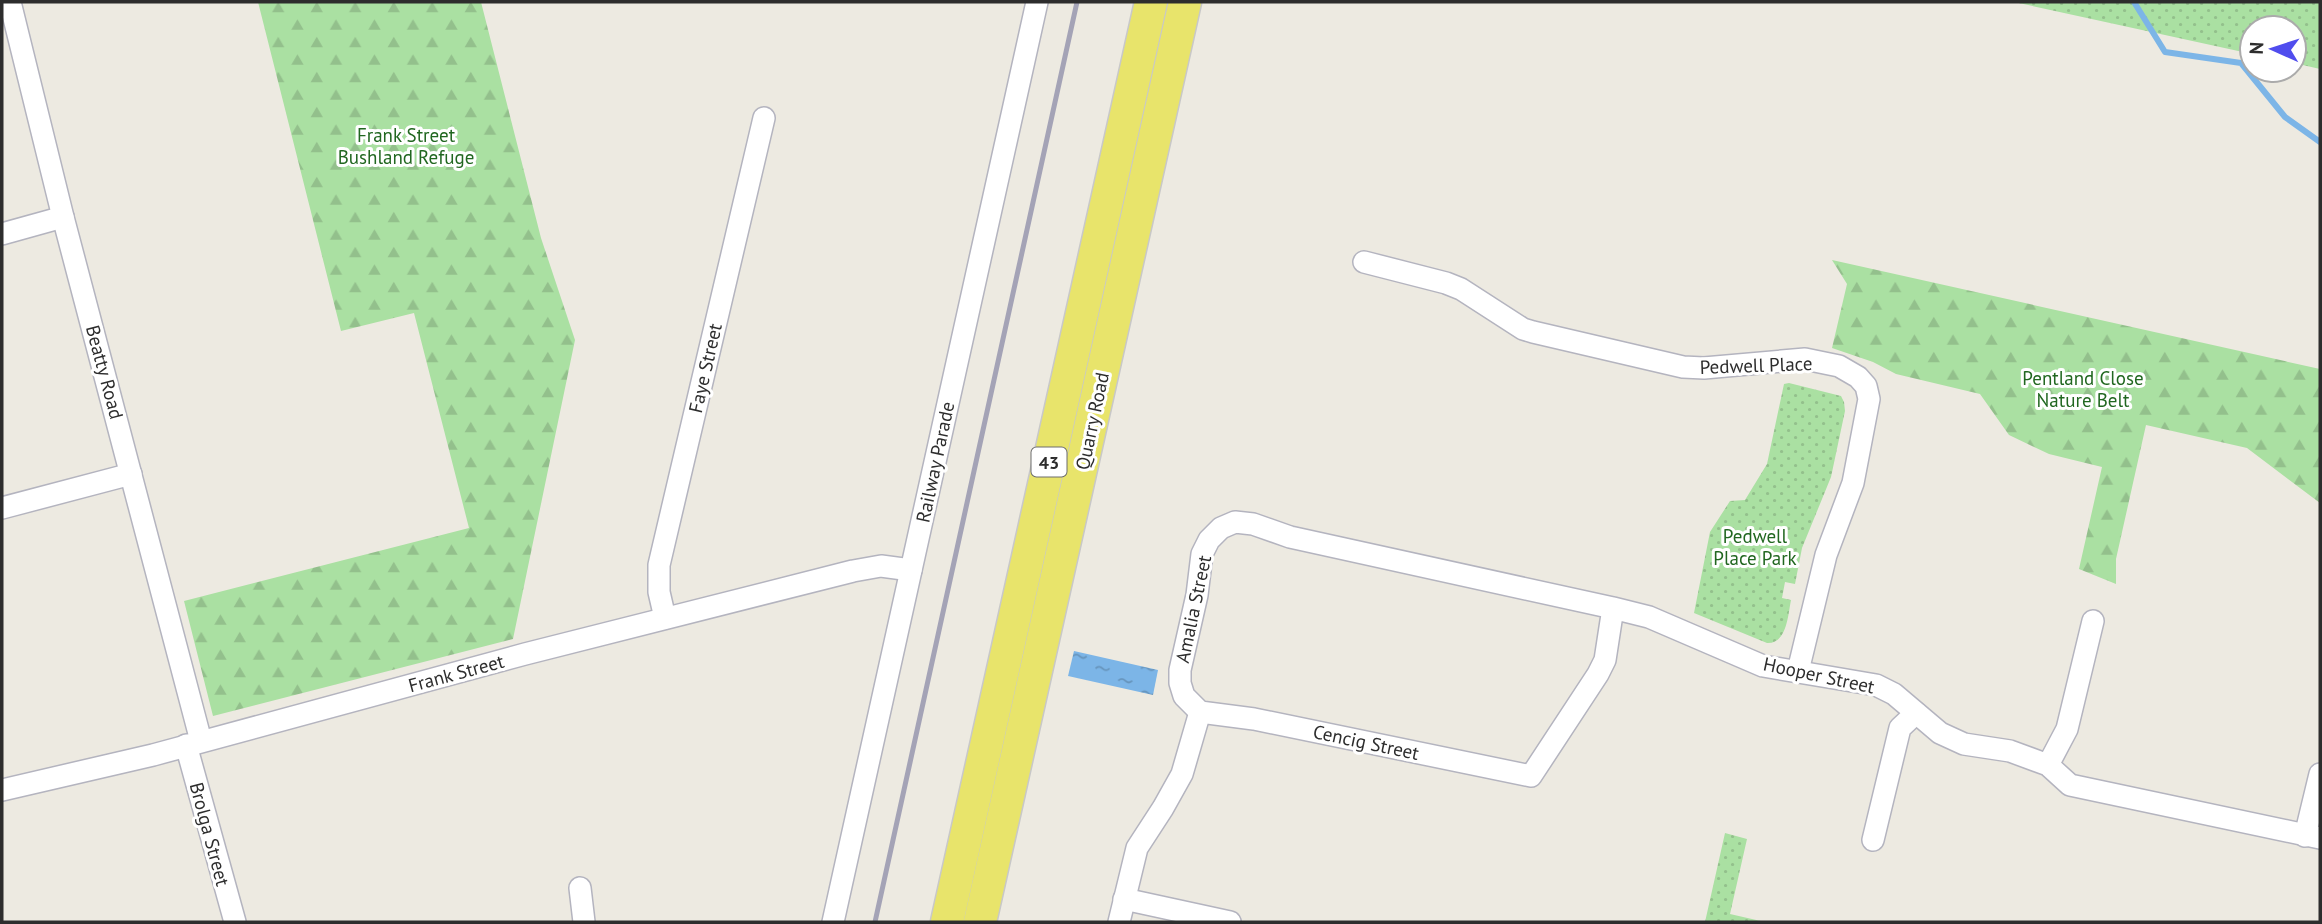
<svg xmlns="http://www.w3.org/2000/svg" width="2322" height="924" viewBox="0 0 2322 924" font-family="'PT Sans',sans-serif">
	<defs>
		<pattern id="forest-firs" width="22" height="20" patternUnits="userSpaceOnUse" patternTransform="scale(1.75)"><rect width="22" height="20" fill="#aae0a2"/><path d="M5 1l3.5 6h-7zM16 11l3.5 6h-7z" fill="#93c08c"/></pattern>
		<pattern id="park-dots" width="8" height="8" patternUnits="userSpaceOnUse" patternTransform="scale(1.75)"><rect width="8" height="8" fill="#aae0a2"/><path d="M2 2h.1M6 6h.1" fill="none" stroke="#93c08c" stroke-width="1.8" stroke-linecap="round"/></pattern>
		<pattern id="water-ripples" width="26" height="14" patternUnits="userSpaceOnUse" patternTransform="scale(1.75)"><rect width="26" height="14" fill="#7cb5e7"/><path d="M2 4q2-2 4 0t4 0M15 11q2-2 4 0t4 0" fill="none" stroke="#6694bc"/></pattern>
	</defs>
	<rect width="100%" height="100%" fill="#edeae1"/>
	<g fill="url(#forest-firs)">
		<polygon points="258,2 481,2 541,238 575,340 513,639 213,716 184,601 469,528 414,313 341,331"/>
		<polygon points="1832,260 2320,369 2320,503 2247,448 2146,425 2116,559 2116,584 2079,569 2102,467 2049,454 2009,435 1980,394 1896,374 1873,362 1832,348 1847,284"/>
	</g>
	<g fill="url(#park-dots)">
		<polygon points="2014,2 2320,2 2320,69 2294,63 2294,28 2252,28 2252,54"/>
		<path d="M1789 383 1841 396 1844 402 1845 411 1831 477 1802 548 1795 584 1785 582 1782 598 1791 600C1788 615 1787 644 1767 643L1694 613 1710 532 1730 501 1745 500 1767 464 1784 384Z"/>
		<polygon points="1725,833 1747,839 1730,914 1765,922 1705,922"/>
	</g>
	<polygon fill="url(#water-ripples)" points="1074,651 1158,670 1153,695 1068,676"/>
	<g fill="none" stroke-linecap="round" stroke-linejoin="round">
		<polyline stroke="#7cb5e7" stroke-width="6" points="2134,2 2165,52 2241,63 2285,117 2320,142"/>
		<g stroke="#b4b4bf" stroke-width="24">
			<g id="minor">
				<polyline points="10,2 63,217 201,741"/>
				<polyline points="2,234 63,217"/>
				<polyline points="1364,262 1446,283 1461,289 1523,329 1533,332 1683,367 1704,368 1805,359 1839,366 1858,377 1866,386 1869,399 1853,483 1826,555 1798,671"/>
				<polyline points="2,508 131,474"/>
				<polyline points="1613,608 1605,660 1598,674 1531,776 1254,719 1200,712 1184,696 1180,683 1180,670 1197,595 1202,554 1209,540 1221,528 1235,522 1253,524 1290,537 1613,608 1649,617 1763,666 1876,685 1894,694 1940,733 1964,744 2010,751 2048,765 2070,785 2320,838"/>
				<polyline points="665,618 659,592 659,565 764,118"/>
				<polyline points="186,745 235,922"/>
				<polyline points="2048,765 2067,729 2093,621"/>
				<polyline points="2,790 153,755 525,654 853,571 881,566 911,570"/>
				<polyline points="2305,836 2320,774"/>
				<polyline points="1873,840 1900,728 1916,713"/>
				<polyline points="580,888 584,922"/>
				<polyline points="1124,899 1230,922"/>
				<polyline points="833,922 1037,2"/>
				<polyline points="1119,922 1137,848 1163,808 1182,774 1200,712"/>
			</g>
		</g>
		<g stroke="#c8c8c8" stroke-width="35">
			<g id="primary">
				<polyline points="947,922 1151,2"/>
				<polyline points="980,922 1185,2"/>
			</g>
		</g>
		<use href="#minor" stroke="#fff" stroke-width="21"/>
		<use href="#primary" stroke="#e8e46b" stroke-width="32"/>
		<polyline stroke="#a4a3b6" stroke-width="5" points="875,922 1077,2"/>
	</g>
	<g text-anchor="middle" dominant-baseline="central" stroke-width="6" stroke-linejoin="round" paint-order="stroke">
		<rect fill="#fff" stroke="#6c6c6c" stroke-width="2" x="1031.5" y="447.5" width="35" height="29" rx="5"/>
		<g font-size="18" font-weight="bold" fill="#2d2d2d">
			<text x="1049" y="462">43</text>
		</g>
		<g font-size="19" fill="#216720" stroke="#fff">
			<text x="406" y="135">Frank Street<tspan x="406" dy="22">Bushland Refuge</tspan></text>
			<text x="2083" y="378">Pentland Close<tspan x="2083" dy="22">Nature Belt</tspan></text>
			<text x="1755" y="536">Pedwell<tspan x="1755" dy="22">Place Park</tspan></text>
		</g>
		<g font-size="19" fill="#2d2d2d" stroke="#fff">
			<text transform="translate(1756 365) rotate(-2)">Pedwell Place</text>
			<text transform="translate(705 368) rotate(-77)">Faye Street</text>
			<text transform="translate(105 372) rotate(75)">Beatty Road</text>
			<text transform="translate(1092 421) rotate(-78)">Quarry Road</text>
			<text transform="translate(935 462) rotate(-78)">Railway Parade</text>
			<text transform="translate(1193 609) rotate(-78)">Amalia Street</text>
			<text transform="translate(456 673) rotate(-15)">Frank Street</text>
			<text transform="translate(1819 675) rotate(12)">Hooper Street</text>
			<text transform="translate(1366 742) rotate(12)">Cencig Street</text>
			<text transform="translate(210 834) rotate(75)">Brolga Street</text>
		</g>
	</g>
	<rect width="2322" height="924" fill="none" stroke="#2d2d2d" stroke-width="7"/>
	<g transform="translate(2273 49) rotate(273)"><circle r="33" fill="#ffffff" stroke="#ababab" stroke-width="2"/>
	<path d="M0-5L12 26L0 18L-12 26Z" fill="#504dee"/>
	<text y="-10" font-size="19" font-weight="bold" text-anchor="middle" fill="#2d2d2d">N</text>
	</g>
</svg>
